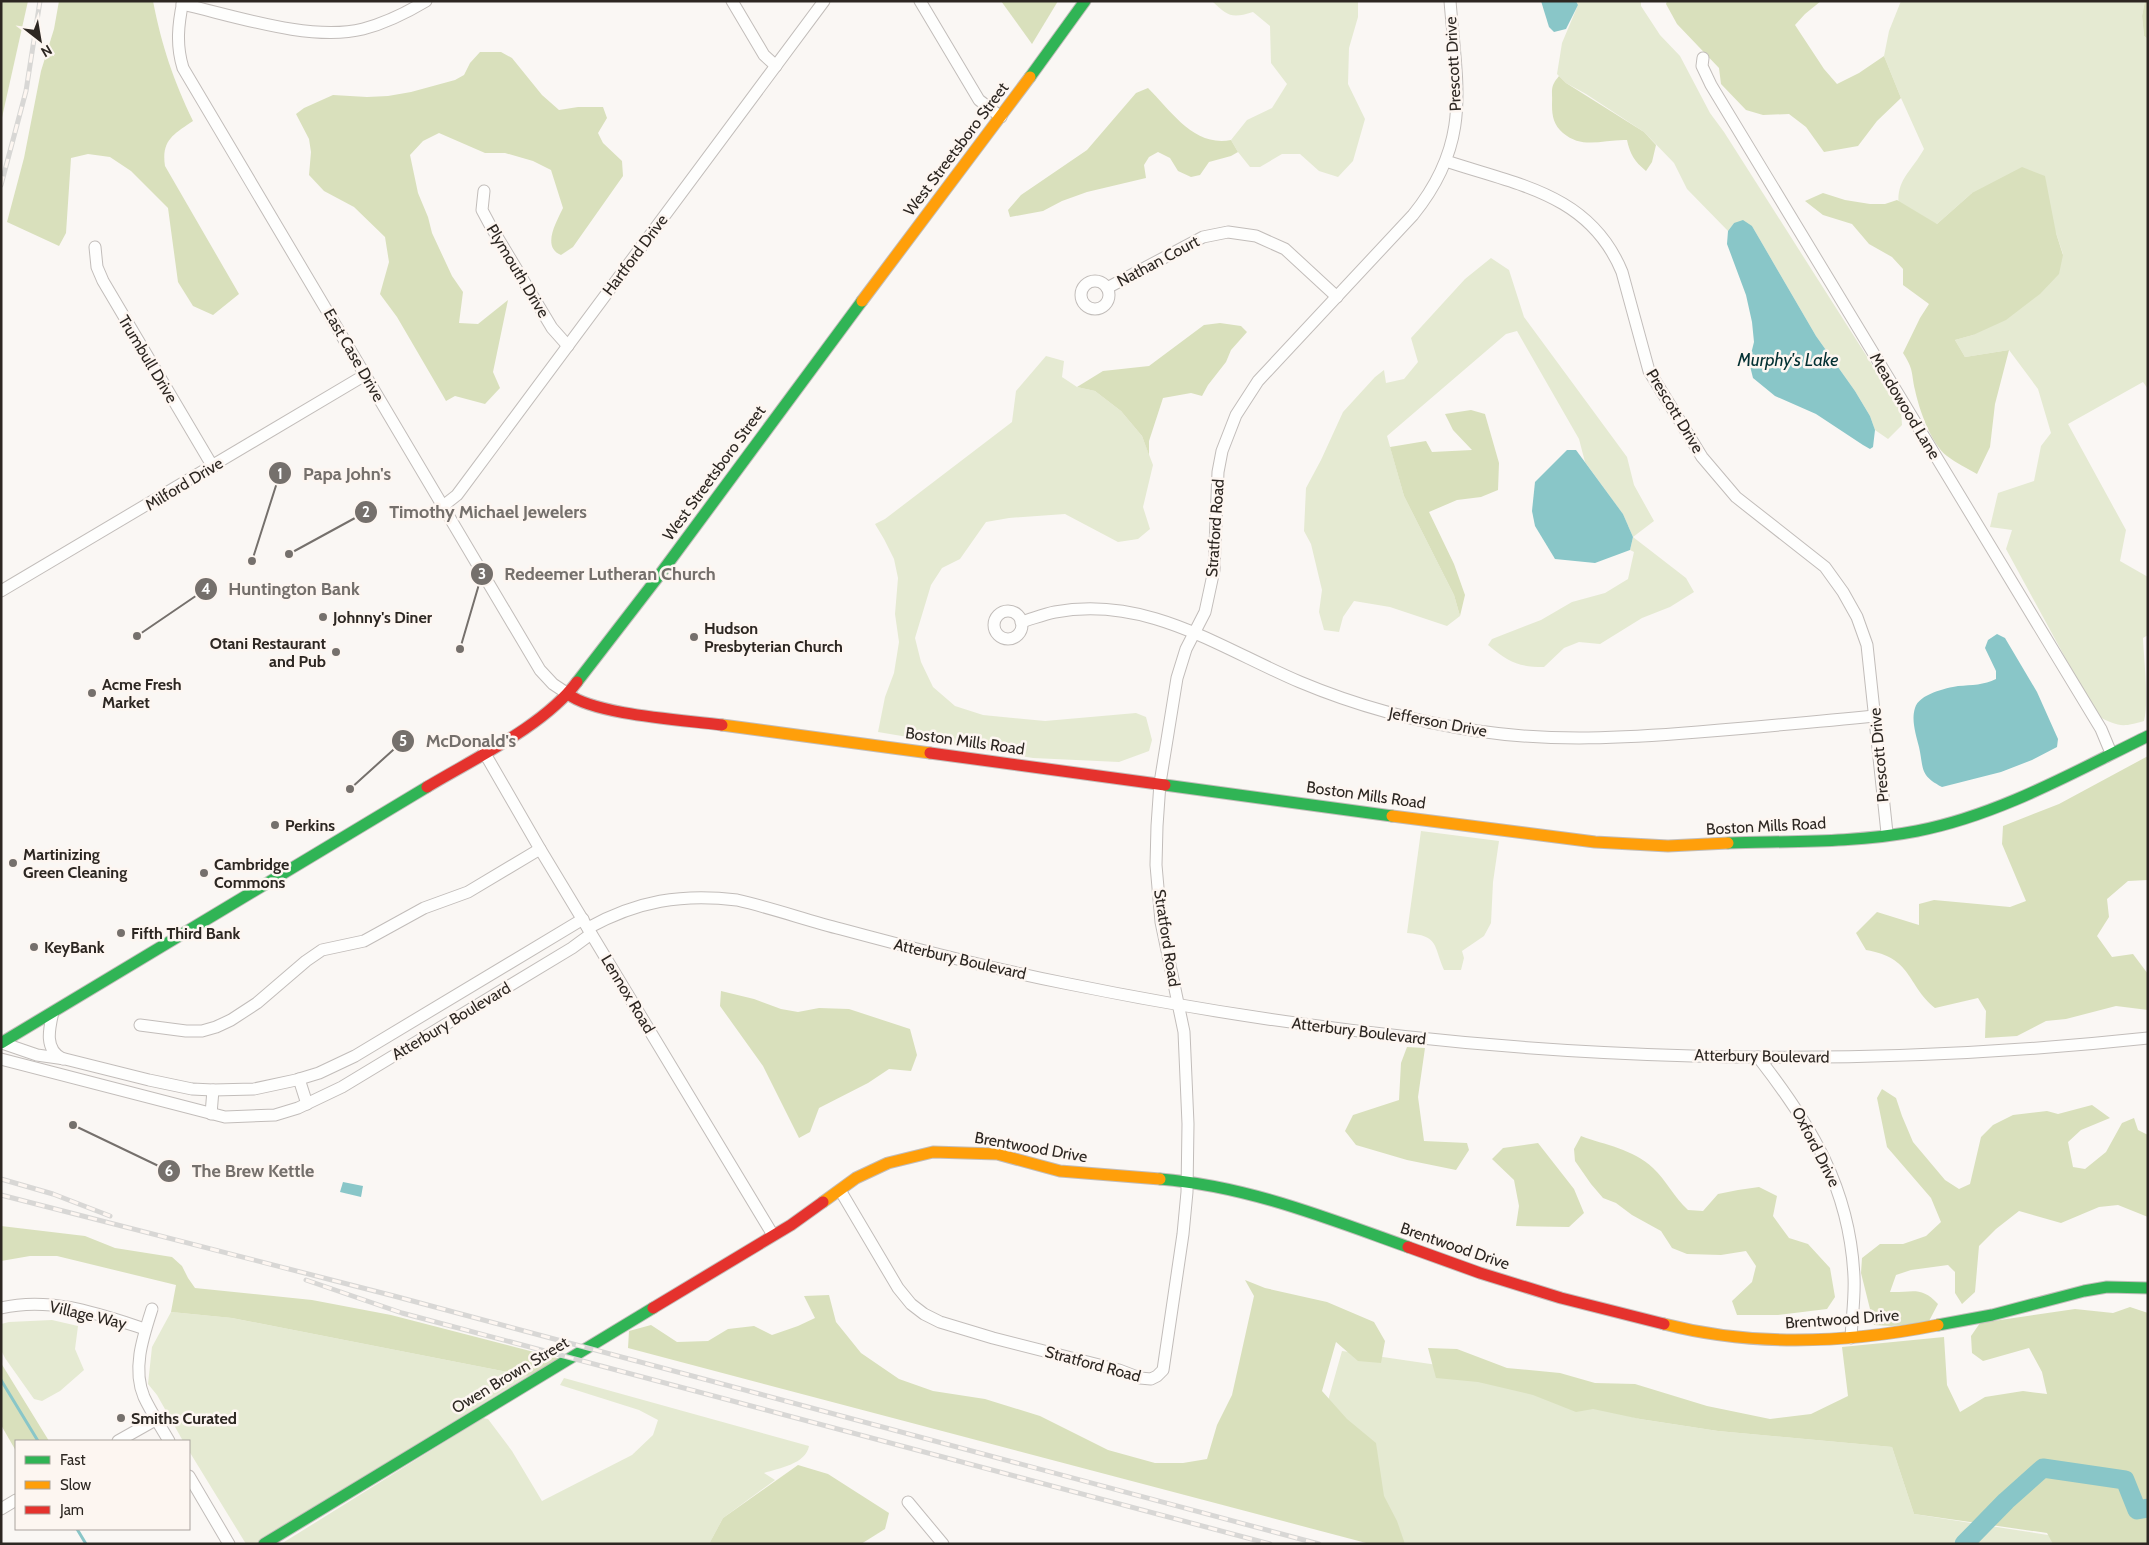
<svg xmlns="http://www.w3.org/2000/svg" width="2149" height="1545" viewBox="0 0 2149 1545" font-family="Cabin,sans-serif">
	<rect width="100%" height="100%" fill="#faf7f4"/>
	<g fill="#e5ead2">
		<path d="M1212 1H1358V17L1349 48 1348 84 1365 119 1353 161 1338 177 1319 171 1300 154H1282L1260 167H1250L1238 152 1231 140 1247 120 1272 108 1287 84 1271 63 1270 26 1253 12C1231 19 1228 16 1212 1Z"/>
		<polygon points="1576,1 1641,1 1641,6 1660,35 1680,56 1710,113 1724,132 1901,410 1902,425 1888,439 1875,430 1870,416 1855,391 1816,336 1752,226 1734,223 1728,231 1687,189 1674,163 1644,132 1586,94 1566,83 1557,74 1562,43 1578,5"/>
		<path d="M1901 1H2145L2142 16 2144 36 2148 39V389L2143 382 2068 424 2126 530 2120 561 2148 577V635L2143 638C2144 661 2149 702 2144 721 2121 728 2118 726 2097 716L2006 549 2012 530 1990 527 1998 493 2034 481 2041 446 2051 433 2038 389 2009 350 1965 357 1955 340 1973 335 2063 254 2056 233 1972 193 1937 224 1900 214C1893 181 1910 174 1924 149L1901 98 1884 56 1889 31Z"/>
		<path d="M1491 258 1509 270 1524 317 1627 457 1634 485 1654 521 1633 537 1686 578 1694 592 1670 607 1642 618 1600 644 1579 642 1564 648 1544 667C1517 667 1509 662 1488 645L1492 639 1541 620 1572 602 1605 593 1628 579 1634 552 1630 550 1633 537 1623 514 1585 462 1579 439 1517 331 1506 334 1387 436 1404 496 1454 595 1460 616 1447 626 1390 607 1354 601 1343 617 1339 632 1324 630 1319 612 1322 590 1311 544 1304 531 1306 488 1321 460 1343 412 1375 377 1384 370 1386 383 1404 379 1418 362 1411 338 1465 279Z"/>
		<polygon points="1046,356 1064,361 1062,377 1077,387 1095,391 1121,411 1142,436 1153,465 1143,507 1150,529 1138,539 1118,542 1065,514 1009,518 986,522 960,559 942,568 931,585 915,638 921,662 933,687 955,706 983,715 1045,721 1136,713 1146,717 1152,740 1149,751 1119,762 1033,758 878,732 885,697 894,673 899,642 895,614 898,578 894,559 884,539 875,524 885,519 1012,422 1016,391"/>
		<path d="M1421 831 1499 841 1493 882 1491 923 1484 936 1462 951 1464 958 1461 970H1444C1433 944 1439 936 1407 933Z"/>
		<polygon points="171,1312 232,1318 528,1376 256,1544 246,1544 189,1451 189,1441 183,1441 157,1395 148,1384 152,1347"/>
		<polygon points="52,1320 78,1326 75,1349 84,1370 60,1391 42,1401 34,1399 5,1358 1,1350 1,1324 9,1322"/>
		<polygon points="1342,1351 1451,1367 1640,1419 1718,1431 1892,1447 1914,1514 2105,1544 1405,1544 1361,1523 1300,1500"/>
		<path d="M564 1378 809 1446C806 1464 779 1468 764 1473L775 1480 723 1518 709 1544H281L483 1418 488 1419 512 1451 542 1501 632 1455 653 1435 658 1420 639 1410 560 1385Z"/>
	</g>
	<g fill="#d9e0bc">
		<polygon points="1,1 28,1 1,122"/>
		<path d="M59 1H153C162 47 173 79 193 121 174 134 161 140 165 166L239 294 213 315 193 306 178 282 168 208 131 171 110 157 88 154 71 158 66 233 59 246 7 222 24 158 41 71 54 29Z"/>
		<polygon points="1001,1 1058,1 1032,44"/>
		<polygon points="1667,1 1821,1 1805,14 1795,25 1824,69 1837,84 1859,73 1884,56 1901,98 1877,121 1858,146 1824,152 1806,127 1789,114 1763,115 1746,110 1721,84 1719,68 1677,24 1666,4"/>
		<polygon points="2145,1 2148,1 2148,39 2144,36 2142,16"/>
		<path d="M480 52H501L512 58 542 95 559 110 578 107H603L607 118 598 133 603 143 622 161 623 176 573 247 561 255C541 247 557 221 563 208L551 170 533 161 505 153H485L439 133 423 141 410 155 418 193 428 217 432 233 452 276 463 292 459 323 478 324 508 300 493 372 500 388 485 404 455 396 446 401 442 394 397 317 380 294 389 262 385 237 354 207 324 191 309 175 311 152 309 139 296 114 304 108 333 95 367 97 388 96 411 92 455 80 464 75 470 63Z"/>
		<path d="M1559 76 1566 83 1644 132 1656 145 1652 162 1646 171C1634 161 1630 154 1627 140 1604 139 1583 150 1563 133 1554 125 1552 117 1552 105 1553 90 1549 88 1559 76Z"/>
		<path d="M1148 88C1172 112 1194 147 1231 140L1238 152 1231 156 1209 162 1200 175 1191 177 1178 171 1170 158 1158 152 1149 157 1144 165 1146 178 1087 192 1062 201 1043 211 1010 217 1008 210 1021 195 1087 150 1136 93Z"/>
		<path d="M2022 167 2045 176 2056 233 2063 255 2059 274 2040 294 2006 320 1973 335 1955 340 1965 357 2009 350 1995 404 1990 447 1977 474C1967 468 1956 463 1947 456 1931 444 1919 409 1915 390 1911 372 1914 370 1903 353L1920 318 1929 304 1903 285V269L1892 257 1869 244 1852 224 1823 215 1805 201 1823 193 1845 200 1870 204H1885L1897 200 1937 224 1972 193Z"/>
		<polygon points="1220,323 1241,326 1247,332 1231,350 1226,362 1208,385 1202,396 1191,393 1163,398 1149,441 1149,455 1142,436 1121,411 1095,391 1077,387 1103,371 1149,366 1204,325"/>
		<polygon points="1471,410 1485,414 1499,463 1498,490 1481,497 1457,500 1429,512 1454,564 1465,595 1460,616 1454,595 1404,496 1390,447 1426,441 1432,452 1472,450 1453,430 1445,414"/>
		<path d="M2148 756V880L2128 881 2107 899 2109 917 2097 936 2112 957 2133 954 2148 974V1010L2116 1006 2066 1019 2046 1021 2017 1036 1985 1038 1986 1011 1978 998 1935 1008C1906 984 1913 958 1866 950L1856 933 1877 912 1919 925V904L1934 900 2010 907 2026 901 2002 844 2003 826 2059 804Z"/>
		<polygon points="721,991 754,999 781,1009 798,1012 819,1008 849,1009 910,1029 917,1055 911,1071 889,1069 868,1083 819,1108 810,1132 799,1138 763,1066 720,1006"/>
		<polygon points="1407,1047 1425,1048 1418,1097 1424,1141 1467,1143 1469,1150 1456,1170 1407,1160 1356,1145 1345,1131 1353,1115 1399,1100 1401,1063"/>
		<path d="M1882 1089 1896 1098 1902 1116 1913 1142 1945 1180 1959 1189 1970 1184 1981 1137 1993 1125 2013 1115 2047 1111 2058 1114 2092 1105 2110 1118 2081 1130 2068 1142 2073 1167 2085 1169 2106 1152 2122 1123 2134 1118 2138 1130 2148 1135V1217L2118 1205 2099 1207 2061 1223 2019 1211 1996 1229 1979 1246 1975 1292 1962 1304 1955 1293V1272L1948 1265 1911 1270 1896 1275 1890 1292C1911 1293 1921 1285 1938 1304L1928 1323 1891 1326 1874 1325 1861 1273 1862 1258 1880 1244H1903L1926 1236 1941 1222 1931 1198 1887 1147 1877 1098Z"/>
		<path d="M1581 1136C1605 1145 1633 1149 1653 1168 1666 1180 1674 1197 1688 1210L1703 1211 1718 1194 1738 1190 1759 1187 1777 1196 1773 1216 1789 1238 1808 1244 1830 1268 1835 1297 1827 1309 1778 1315H1737L1732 1301 1752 1282 1756 1266 1746 1251 1721 1255 1687 1254 1672 1248 1661 1231 1632 1215 1616 1203 1603 1198 1591 1184 1575 1161 1574 1149Z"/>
		<polygon points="1538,1143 1574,1189 1584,1213 1569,1227 1516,1226 1519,1206 1514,1180 1492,1159 1503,1148"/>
		<polygon points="1,1226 85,1236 115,1248 172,1257 182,1266 188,1278 195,1288 312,1300 391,1315 561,1359 528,1376 232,1318 171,1312 176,1285 57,1256 30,1256 1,1261"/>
		<polygon points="1245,1280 1265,1288 1327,1302 1374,1322 1385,1341 1381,1363 1358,1361 1336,1342 1322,1391 1347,1419 1376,1443 1384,1496 1397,1521 1405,1544 1370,1544 628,1348 629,1331 651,1325 677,1342 708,1341 728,1329 754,1326 772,1335 798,1326 815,1318 804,1296 829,1295 836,1322 861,1353 899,1379 933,1391 985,1399 1040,1416 1108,1450 1155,1463 1183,1463 1207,1459 1217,1425 1232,1395 1254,1296"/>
		<polygon points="2130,1307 2148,1313 2148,1544 2053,1544 2047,1533 1914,1514 1892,1447 1718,1431 1640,1419 1593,1409 1576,1412 1533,1395 1478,1382 1436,1378 1428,1348 1457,1349 1507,1368 1560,1373 1595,1383 1635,1384 1707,1406 1770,1419 1811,1414 1848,1396 1842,1347 1944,1337 1947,1385 1960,1412 1985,1397 2023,1391 2047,1394 2042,1372 2029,1348 1983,1361 1972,1353 1971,1336 1980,1323 2075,1309 2113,1313"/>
		<polygon points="1,1363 49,1441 16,1441 16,1451 1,1425"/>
		<polygon points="798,1465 828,1474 889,1513 885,1529 861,1544 709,1544 723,1518"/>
	</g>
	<g fill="#89c6c8">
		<polygon points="1541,1 1576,1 1578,5 1566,29 1554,32 1549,27"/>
		<polygon points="1743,220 1752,226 1816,336 1855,391 1870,416 1875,430 1873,447 1870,449 1863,445 1816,414 1775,396 1753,378 1749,362 1754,342 1752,322 1746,295 1727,244 1728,231 1734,223"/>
		<polygon points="1567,450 1576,450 1623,514 1633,537 1630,550 1595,563 1555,559 1535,526 1532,511 1535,482"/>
		<path d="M1997 634 2005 638 2037 692 2058 739 2057 747 2032 760 2001 772 1942 787C1919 775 1924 769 1919 747 1916 735 1911 720 1915 708 1919 694 1946 688 1958 686 1972 685 1984 685 1996 679V671L1985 648 1988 640Z"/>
		<polygon points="343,1182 363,1186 361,1197 340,1192"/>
	</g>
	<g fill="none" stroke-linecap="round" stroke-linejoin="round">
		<g stroke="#89c6c8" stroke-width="3">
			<polyline points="1,1380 38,1441"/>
			<polyline points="77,1529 86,1544"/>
		</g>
		<polyline stroke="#89c6c8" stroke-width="19" points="1964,1544 2006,1501 2043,1468 2125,1480 2137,1510 2148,1508"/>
		<g stroke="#c2bdba" stroke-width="13">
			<g id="street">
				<path d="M183 1C178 25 176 45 183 68L540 670 553 684 568 694"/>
				<polyline points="732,1 764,55 776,66"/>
				<polyline points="920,1 979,100 1001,117"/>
				<path d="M182 4C235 16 311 42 363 29 386 23 406 13 426 1"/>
				<polyline points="1703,58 1702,66 1711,85 2101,729 2111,753"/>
				<path d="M1446 161C1518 185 1590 194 1622 272L1649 371 1702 457 1736 497 1825 567 1843 592 1857 617 1867 645 1887 833"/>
				<polyline points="484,191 482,210 490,225 552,328 568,346"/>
				<polyline points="95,247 97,267 103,281 213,467"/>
				<circle cx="1095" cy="295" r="14"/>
				<polyline points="1107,288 1203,237 1228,232 1256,236 1285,249 1337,297"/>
				<polyline points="443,506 457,495 824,1"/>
				<polyline points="1,591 365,375"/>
				<circle cx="1008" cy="625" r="14"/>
				<path d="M1021 622C1032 619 1044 614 1055 612 1147 595 1220 648 1300 682 1357 706 1417 722 1478 731 1552 742 1625 738 1698 732 1757 727 1816 722 1874 716"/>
				<polyline points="484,752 540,849 773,1235"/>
				<path d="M588 928C637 901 682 893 737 900 772 908 806 920 841 929 915 949 989 968 1064 983 1419 1056 1787 1077 2148 1038"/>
				<path d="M53 1012C49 1029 44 1050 63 1059"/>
				<polyline points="140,1025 186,1031 202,1031 216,1027 231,1020 257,1003 306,961 322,950 364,941 424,908 468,892 540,849"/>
				<polyline points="2,1043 37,1055 65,1059 149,1080 192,1089 213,1090 254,1089 296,1080 319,1073 355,1056 583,919"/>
				<path d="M1758 1057C1811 1125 1850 1188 1854 1277 1855 1297 1852 1317 1851 1338"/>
				<polyline points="1,1059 225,1117 275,1115 298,1108 342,1087 572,948 591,934"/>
				<polyline points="299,1079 307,1104"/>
				<polyline points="211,1114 213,1090"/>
				<path d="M840 1190 898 1288 911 1304 924 1314 940 1322 993 1338 1119 1370 1140 1378 1151 1379 1157 1376 1163 1370 1183 1234 1187 1192 1188 1124 1184 1032 1161 922 1156 865 1157 826 1160 783 1177 678 1186 649 1205 612 1214 570 1218 472 1222 451 1236 415 1258 381 1413 215C1472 142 1457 88 1450 1"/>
				<path d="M1 1308C50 1296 99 1314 145 1329"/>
				<path d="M152 1309C143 1337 132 1369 144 1397 151 1412 161 1427 169 1441"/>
				<polyline points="118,1441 157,1419"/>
				<polyline points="189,1476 229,1544"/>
				<polyline points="908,1502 943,1544"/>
				<polyline points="1,1509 16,1500"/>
			</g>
		</g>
		<g stroke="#c2bdba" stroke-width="13">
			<g id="fast">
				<polyline points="1030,77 1085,1"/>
				<polyline points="577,682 658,577 862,301"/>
				<polyline points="1165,785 1392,816"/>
				<path d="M1728 843C1790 841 1856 843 1917 831 1999 815 2074 772 2148 736"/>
				<polyline points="1,1043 427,787"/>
				<path d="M1160 1179C1247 1186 1327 1218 1408 1247"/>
				<polyline points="1938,1325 1992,1315 2084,1291 2107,1287 2148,1288"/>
				<polyline points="264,1544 653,1308"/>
			</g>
		</g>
		<g stroke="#c2bdba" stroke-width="13">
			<g id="slow">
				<polyline points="862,301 1030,77"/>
				<polyline points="722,725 930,753"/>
				<polyline points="1392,816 1595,842 1668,846 1728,843"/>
				<polyline points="823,1202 856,1178 888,1163 933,1152 997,1154 1060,1171 1160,1179"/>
				<path d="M1664 1324C1753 1347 1848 1343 1938 1325"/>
			</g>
		</g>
		<g stroke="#c2bdba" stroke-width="13">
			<g id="jam">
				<path d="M568 694C595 715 685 720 722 725"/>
				<polyline points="930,753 1165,785"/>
				<path d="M427 787C475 758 544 726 577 682"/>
				<polyline points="1408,1247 1480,1273 1561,1298 1664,1324"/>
				<polyline points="653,1308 791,1225 823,1202"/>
			</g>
		</g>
		<use href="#street" stroke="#fefefd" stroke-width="11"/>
		<use href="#fast" stroke="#30b455" stroke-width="11"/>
		<use href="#slow" stroke="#ff9f0a" stroke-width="11"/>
		<use href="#jam" stroke="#e5322d" stroke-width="11"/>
		<g stroke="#d8d7d5" stroke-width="5">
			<g id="rail">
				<polyline points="1,185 26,91 40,1"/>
				<polyline points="1,1179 53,1194 110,1216"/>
				<polyline points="1,1195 394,1296 1319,1544"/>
				<polyline points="306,1280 402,1313 1270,1544"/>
			</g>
		</g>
		<use href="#rail" stroke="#fdf6f1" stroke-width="3" stroke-dasharray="9" stroke-linecap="butt"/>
	</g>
	<g fill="#75706c" stroke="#fdf6f1" stroke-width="2">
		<circle cx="323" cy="617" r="5"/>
		<circle cx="694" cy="637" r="5"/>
		<circle cx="336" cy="652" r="5"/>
		<circle cx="92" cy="693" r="5"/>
		<circle cx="275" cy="825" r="5"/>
		<circle cx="13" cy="863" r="5"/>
		<circle cx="204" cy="873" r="5"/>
		<circle cx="121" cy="933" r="5"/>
		<circle cx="34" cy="947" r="5"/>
		<circle cx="121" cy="1418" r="5"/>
	</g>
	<g text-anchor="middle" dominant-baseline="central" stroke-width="5" stroke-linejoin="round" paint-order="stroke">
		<g font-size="16" fill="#2d2722" stroke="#fdf6f1">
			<text transform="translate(1453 64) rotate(-93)">Prescott Drive</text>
			<text transform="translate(956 149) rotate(-53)">West Streetsboro Street</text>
			<text transform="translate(635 255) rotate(-53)">Hartford Drive</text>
			<text transform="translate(1158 261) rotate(-28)">Nathan Court</text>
			<text transform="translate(518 271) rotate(59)">Plymouth Drive</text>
			<text transform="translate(354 355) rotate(60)">East Case Drive</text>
			<text transform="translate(148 359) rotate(59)">Trumbull Drive</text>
			<text transform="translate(1905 406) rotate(59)">Meadowood Lane</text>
			<text transform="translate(1675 411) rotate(59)">Prescott Drive</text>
			<text transform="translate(714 473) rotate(-54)">West Streetsboro Street</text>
			<text transform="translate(184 484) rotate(-31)">Milford Drive</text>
			<text transform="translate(1215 528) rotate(-86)">Stratford Road</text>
			<text transform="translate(1438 722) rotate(11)">Jefferson Drive</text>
			<text transform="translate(965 741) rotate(8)">Boston Mills Road</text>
			<text transform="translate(1879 755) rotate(-95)">Prescott Drive</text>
			<text transform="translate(1366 795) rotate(8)">Boston Mills Road</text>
			<text transform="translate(1766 826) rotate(-3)">Boston Mills Road</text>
			<text transform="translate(1167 938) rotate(81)">Stratford Road</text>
			<text transform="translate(960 959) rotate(13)">Atterbury Boulevard</text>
			<text transform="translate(628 994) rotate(59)">Lennox Road</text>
			<text transform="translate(451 1021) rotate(-31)">Atterbury Boulevard</text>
			<text transform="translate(1359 1031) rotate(7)">Atterbury Boulevard</text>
			<text transform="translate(1762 1056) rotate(1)">Atterbury Boulevard</text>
			<text transform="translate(1031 1147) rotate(10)">Brentwood Drive</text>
			<text transform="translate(1816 1147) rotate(63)">Oxford Drive</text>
			<text transform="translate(1455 1246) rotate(19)">Brentwood Drive</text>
			<text transform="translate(88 1315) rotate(13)">Village Way</text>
			<text transform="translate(1842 1319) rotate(-4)">Brentwood Drive</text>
			<text transform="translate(1093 1364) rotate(15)">Stratford Road</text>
			<text transform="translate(510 1375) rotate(-31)">Owen Brown Street</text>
		</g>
		<g font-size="16" font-weight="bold" fill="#2d2722" stroke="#fdf6f1" text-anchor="start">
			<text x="333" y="617">Johnny's Diner</text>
			<text x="704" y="628">Hudson<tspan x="704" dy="18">Presbyterian Church</tspan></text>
			<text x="326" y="643" text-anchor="end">Otani Restaurant<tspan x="326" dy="18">and Pub</tspan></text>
			<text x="102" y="684">Acme Fresh<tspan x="102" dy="18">Market</tspan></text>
			<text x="285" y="825">Perkins</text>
			<text x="23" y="854">Martinizing<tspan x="23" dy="18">Green Cleaning</tspan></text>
			<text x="214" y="864">Cambridge<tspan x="214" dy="18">Commons</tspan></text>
			<text x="131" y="933">Fifth Third Bank</text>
			<text x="44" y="947">KeyBank</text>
			<text x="131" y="1418">Smiths Curated</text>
		</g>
		<g font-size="18" font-style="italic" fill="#023032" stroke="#fdf6f1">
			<text x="1788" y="360">Murphy's Lake</text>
		</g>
	</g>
	<path fill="none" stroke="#75706c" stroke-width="2" d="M252 561L280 473M289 554L366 512M460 649L482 574M137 636L206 589M350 789L403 741M73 1125L169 1171"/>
	<g fill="#75706c" stroke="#fdf6f1" stroke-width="2">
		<circle cx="252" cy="561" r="5"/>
		<circle cx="289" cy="554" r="5"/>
		<circle cx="460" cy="649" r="5"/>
		<circle cx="137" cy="636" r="5"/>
		<circle cx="350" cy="789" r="5"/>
		<circle cx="73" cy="1125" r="5"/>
		<circle cx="280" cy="473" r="12"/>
		<circle cx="366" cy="512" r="12"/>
		<circle cx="482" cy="574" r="12"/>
		<circle cx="206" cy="589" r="12"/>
		<circle cx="403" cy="741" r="12"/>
		<circle cx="169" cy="1171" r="12"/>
	</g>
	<g font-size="15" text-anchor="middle" font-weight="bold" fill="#fff">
		<text x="280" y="479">1</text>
		<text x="366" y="517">2</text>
		<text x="482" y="579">3</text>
		<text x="206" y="594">4</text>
		<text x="403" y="746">5</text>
		<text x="169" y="1176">6</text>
	</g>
	<g font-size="18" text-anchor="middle" font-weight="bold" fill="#75706c" stroke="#fdf6f1" stroke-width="5" stroke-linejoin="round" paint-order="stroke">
		<text x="347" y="480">Papa John's</text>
		<text x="488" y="518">Timothy Michael Jewelers</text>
		<text x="610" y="580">Redeemer Lutheran Church</text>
		<text x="294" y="595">Huntington Bank</text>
		<text x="471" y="747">McDonald's</text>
		<text x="253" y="1177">The Brew Kettle</text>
	</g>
	<rect width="2149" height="1545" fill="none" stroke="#2d2722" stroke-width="5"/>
	<rect x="15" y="1440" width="175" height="90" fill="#fdf6f1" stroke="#aaa39e"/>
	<rect x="25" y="1456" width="25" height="8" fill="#30b455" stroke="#aaa39e"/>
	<text x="60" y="1465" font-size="15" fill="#2d2722">Fast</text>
	<rect x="25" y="1481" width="25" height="8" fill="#ff9f0a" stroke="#aaa39e"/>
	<text x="60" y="1490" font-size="15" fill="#2d2722">Slow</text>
	<rect x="25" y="1506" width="25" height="8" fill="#e5322d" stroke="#aaa39e"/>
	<text x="60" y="1515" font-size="15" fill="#2d2722">Jam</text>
	<g transform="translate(40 40) rotate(149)" stroke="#fdf6f1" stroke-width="4" paint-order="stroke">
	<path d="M0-4L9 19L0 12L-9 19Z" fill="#2d2722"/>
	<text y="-8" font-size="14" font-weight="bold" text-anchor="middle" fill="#2d2722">N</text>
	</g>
</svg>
